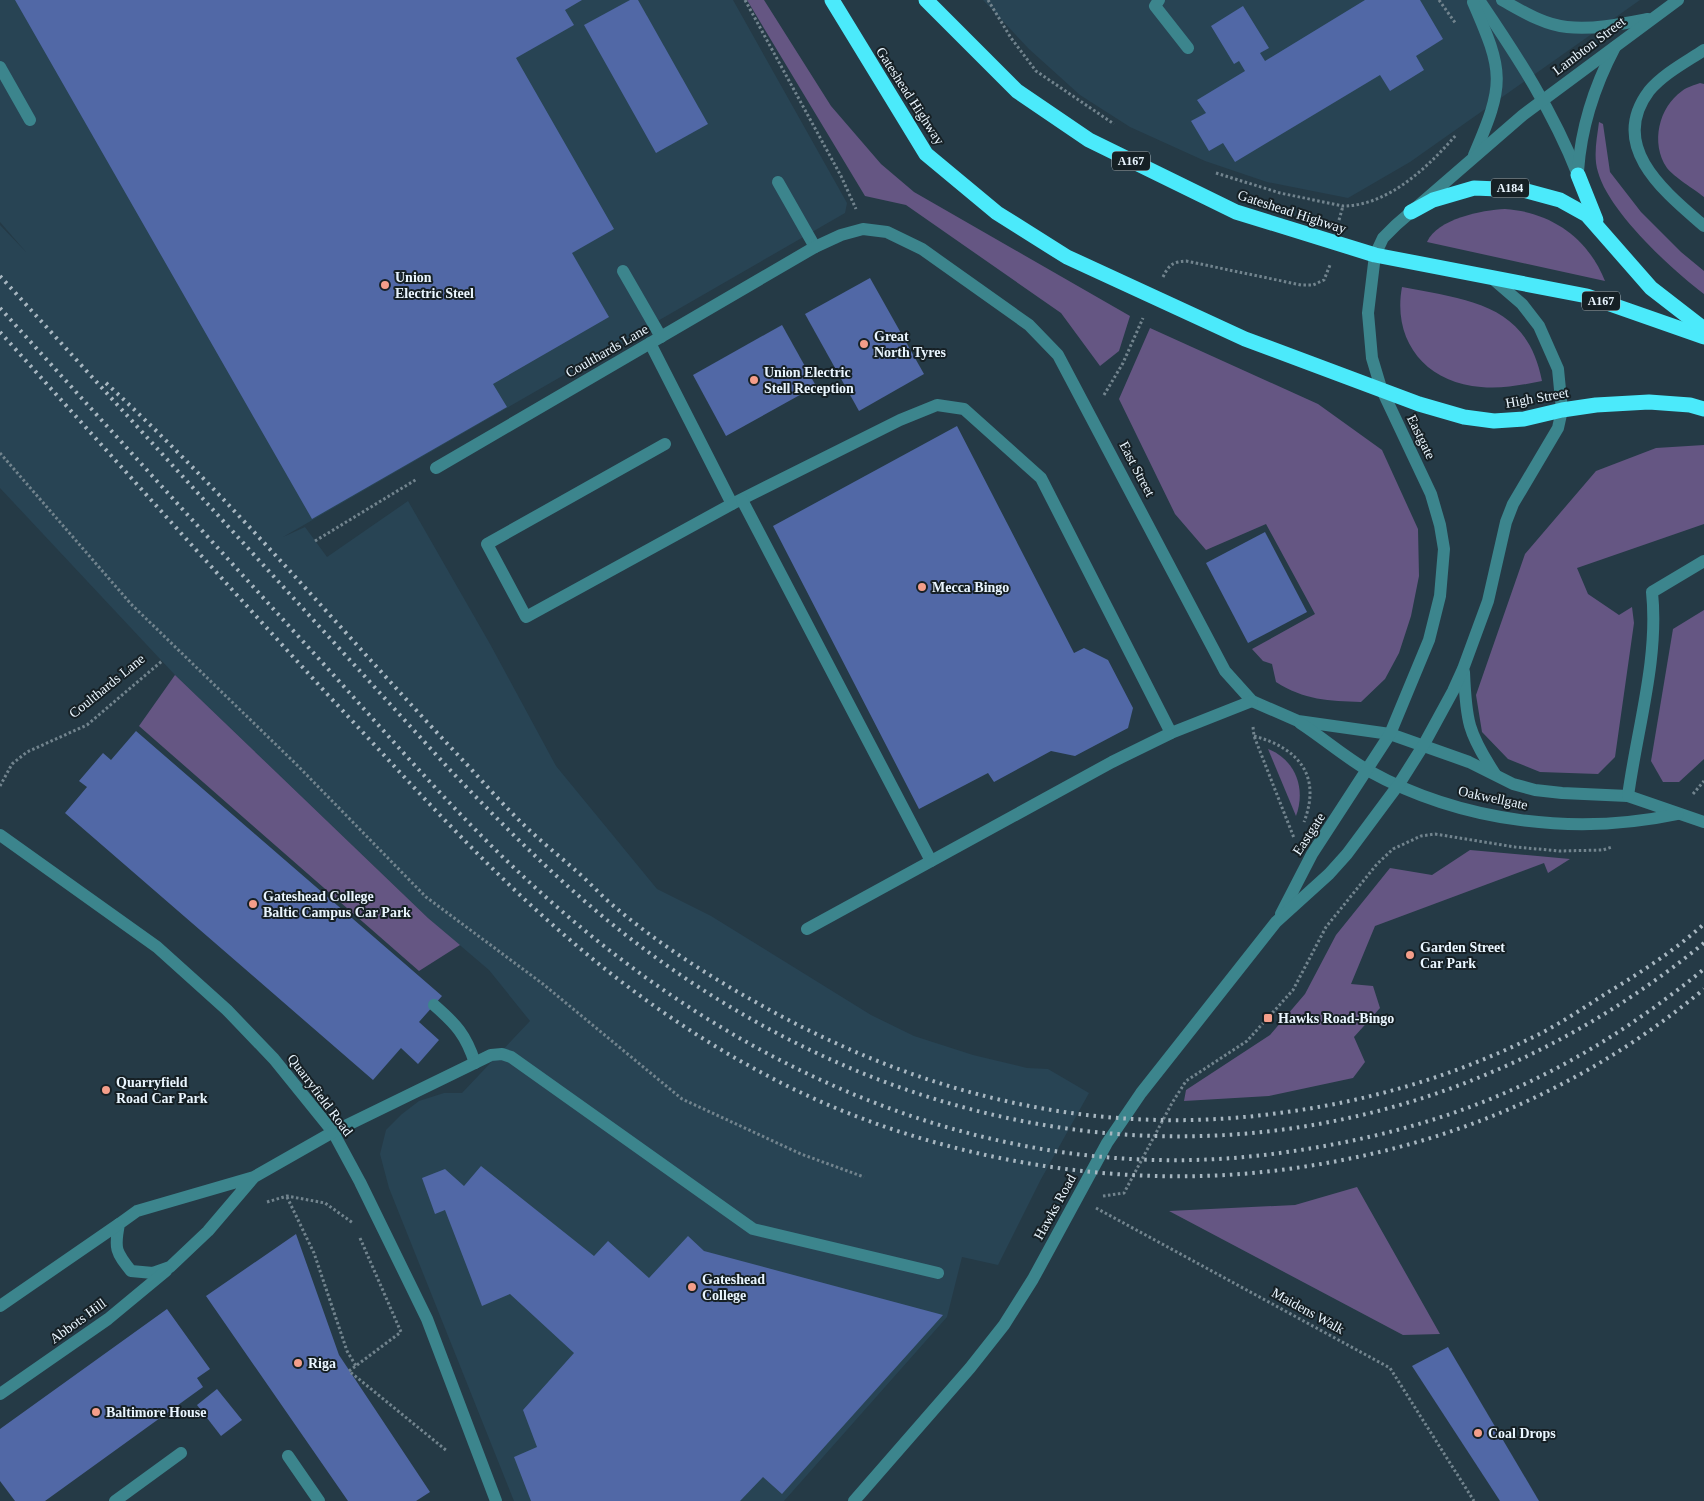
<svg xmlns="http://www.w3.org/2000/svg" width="1704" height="1501" viewBox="0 0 1704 1501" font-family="Georgia,serif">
	<rect width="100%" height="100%" fill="#253a46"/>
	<g fill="#284454">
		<polygon points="0,0 733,0 847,203 845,213 283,537 305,527 327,557 408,501 490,644 556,766 657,889 711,916 871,1015 914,1036 973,1055 1027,1068 1048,1069 1089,1093 1040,1181 998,1265 962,1257 947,1317 784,1501 514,1501 389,1188 380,1154 386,1130 402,1114 419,1101 444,1093 462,1093 530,1021 489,970 428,918 175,675 0,488 0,225 26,252 0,222"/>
		<polygon points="983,0 1640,0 1410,162 1348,198 1267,182 1205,161 1130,127 1080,95 1029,49"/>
	</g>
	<g fill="#655683">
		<polygon points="747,0 764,0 831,106 881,164 914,192 1130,316 1119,351 1100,366 1061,313 906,205 865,196"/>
		<path d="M1700 83 1704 84V197C1694 189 1674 177 1667 168 1650 143 1659 107 1682 91 1687 87 1695 85 1700 83Z"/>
		<path d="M1599 122 1603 124 1610 172 1641 212 1681 252 1704 271V294C1671 269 1609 212 1598 172 1593 156 1597 138 1599 122Z"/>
		<path d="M1505 209C1551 212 1588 238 1605 281L1427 242C1437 219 1482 210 1505 209Z"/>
		<path d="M1402 287C1468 300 1527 303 1542 381 1522 385 1502 389 1481 387 1426 383 1392 341 1402 287Z"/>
		<path d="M1150 328 1318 404 1382 450 1418 529 1419 576 1411 616 1399 653 1385 679 1361 702C1329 701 1304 700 1276 682L1272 664 1263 661 1252 649 1315 614 1266 524 1206 550 1175 514 1119 399Z"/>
		<polygon points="1704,445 1704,524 1577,568 1588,594 1619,615 1632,607 1634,623 1615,757 1598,774 1540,772 1508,759 1482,732 1476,695 1525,554 1596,471 1656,448"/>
		<polygon points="1704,610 1704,759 1679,782 1663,782 1651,761 1673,629"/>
		<polygon points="175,675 428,918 460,945 419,971 139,726"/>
		<path d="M1268 749C1296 760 1306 789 1296 816Z"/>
		<polygon points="1470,850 1570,859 1548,873 1544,863 1375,926 1351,984 1373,986 1380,1008 1354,1037 1365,1062 1353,1078 1269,1096 1184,1101 1186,1090 1270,1035 1305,994 1336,935 1390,868 1432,875"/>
		<polygon points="1357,1187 1440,1334 1403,1335 1169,1211 1295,1205"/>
	</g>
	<g fill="#5168a6">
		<polygon points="15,0 582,0 565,10 574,25 516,58 614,229 572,253 609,317 493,384 507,407 312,519"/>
		<polygon points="630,0 638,0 708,124 656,153 584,25"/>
		<polygon points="1365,0 1420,0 1443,39 1416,56 1424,70 1390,91 1380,75 1235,162 1223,143 1209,151 1191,121 1206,113 1197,100 1245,71 1239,61 1234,64 1211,26 1243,6 1269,48 1260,53 1265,61"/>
		<polygon points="870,278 924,374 859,411 805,314"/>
		<polygon points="782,325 816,386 726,436 693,375"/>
		<polygon points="957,426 1074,653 1084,648 1108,660 1133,708 1128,728 1075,756 1051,751 994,782 988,773 919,809 773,526"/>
		<polygon points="1265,532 1307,612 1248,643 1206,563"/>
		<polygon points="136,731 442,996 419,1022 439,1040 418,1064 401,1048 373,1080 65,813 87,787 79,781 103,753 111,760"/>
		<polygon points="481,1166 594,1256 608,1241 649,1278 688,1236 704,1251 943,1315 782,1494 763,1477 740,1501 531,1501 514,1457 537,1447 523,1410 574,1353 510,1294 482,1306 445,1210 435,1214 422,1178 445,1169 464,1186"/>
		<polygon points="296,1234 339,1355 430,1492 416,1501 348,1501 206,1296"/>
		<polygon points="167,1309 210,1369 197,1378 203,1387 45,1501 15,1501 0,1481 0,1429"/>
		<polygon points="1448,1347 1539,1501 1500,1501 1412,1366"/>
		<polygon points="217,1389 242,1420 221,1436 197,1405"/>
	</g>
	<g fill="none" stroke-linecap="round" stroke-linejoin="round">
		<g stroke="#72848e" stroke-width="3" stroke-dasharray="2.5 2.5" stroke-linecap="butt">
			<polyline points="745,0 841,176 856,209"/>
			<polyline points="988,0 1011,38 1036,71 1114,124"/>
			<polyline points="1439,0 1456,24"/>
			<path d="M1216 173 1280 193 1343 206C1388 206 1428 167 1456 135"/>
			<polyline points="1339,220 1343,206"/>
			<path d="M1163 277C1169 265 1172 262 1186 261L1301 285H1313L1324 280 1330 265"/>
			<polyline points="1104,395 1123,363 1143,318"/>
			<polyline points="0,453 131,604 296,764 426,897 543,984 682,1099 801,1154 864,1177"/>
			<polyline points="315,541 417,479"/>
			<polyline points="1253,727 1254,736 1294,838"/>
			<path d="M1254 736C1298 748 1322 775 1304 822"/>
			<polyline points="0,786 12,764 27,752 87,725 162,661"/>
			<polyline points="1693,794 1704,781"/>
			<polyline points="1103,1196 1124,1193 1172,1103 1186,1081 1247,1041 1293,990 1326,927 1377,864 1393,849 1421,836 1435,834 1515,847 1560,851 1603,850 1612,847"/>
			<polyline points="287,1197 314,1253 347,1351 356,1366"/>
			<polyline points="267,1202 287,1196 325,1203 353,1223"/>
			<polyline points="1096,1208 1390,1368 1474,1501"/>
			<polyline points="360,1238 401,1332 349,1371 447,1451"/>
		</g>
		<g stroke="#3c858d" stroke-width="12">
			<polyline points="1159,0 1155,6 1188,48"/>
			<path d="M1479 0C1517 56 1553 111 1578 175"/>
			<path d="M1502 0C1522 11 1544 25 1567 27 1593 30 1622 24 1648 19"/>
			<path d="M1473 2C1504 73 1505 83 1474 155"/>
			<path d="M1704 50C1686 62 1663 74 1649 91 1607 147 1666 193 1704 226"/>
			<polyline points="0,67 30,120"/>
			<path d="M1578 171C1581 128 1595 85 1615 47"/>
			<polyline points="778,182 815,247"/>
			<polyline points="623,271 661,337"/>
			<polyline points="650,343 732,504"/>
			<polyline points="665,444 487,544 526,617 732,504 900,420 937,405 964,409 1041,478 1171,733"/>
			<polyline points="436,468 815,247 841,235 863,229 887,232 922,249 1029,325 1058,355 1225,671 1252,701 1298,721 1390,734 1469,762 1513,784 1535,790 1562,793 1628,796 1704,822"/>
			<polyline points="742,500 931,861"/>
			<path d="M1464 672C1466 721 1468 733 1495 774"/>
			<path d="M1300 723C1323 738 1345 757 1369 771 1461 822 1575 836 1678 814"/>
			<path d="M1628 796C1637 729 1659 659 1652 592L1704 561"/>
			<polyline points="0,835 157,947 227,1010 274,1059 333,1132 360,1182 427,1319 496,1501"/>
			<polyline points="1281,914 1312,854 1390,734 1429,640 1440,596 1444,549 1440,525 1431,494 1381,388 1372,358 1368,313 1375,255 1383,238 1396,225 1523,115 1678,0"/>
			<polyline points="807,929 1112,762 1171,733 1252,701"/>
			<path d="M434 1005C456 1024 466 1035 475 1063"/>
			<path d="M254 1177 208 1231 170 1267 153 1273 131 1271C116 1252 114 1249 119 1224L137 1211 254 1177 333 1132 491 1055 502 1054 511 1057 753 1229 938 1273"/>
			<polyline points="0,1306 119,1224"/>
			<polyline points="0,1394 108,1319 166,1271"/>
			<polyline points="288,1456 319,1501"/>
			<polyline points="115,1501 181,1453"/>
			<polyline points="854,1501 970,1368 1004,1325 1033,1279 1107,1143 1141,1093 1276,922 1329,874 1347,854 1399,784 1423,746 1453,691 1463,669 1488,601 1506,522 1513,504 1558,428 1562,410 1558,369 1539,326 1522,304 1493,279"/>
		</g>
		<g stroke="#4beafb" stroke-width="15">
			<polyline points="832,0 926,154 997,213 1067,257 1245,339 1419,404 1464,417 1494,421 1524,419 1562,410 1596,405 1649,402 1690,405 1704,409"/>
			<polyline points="926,0 1017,91 1089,140 1236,212 1375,255 1587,296 1704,337"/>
			<polyline points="1578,175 1596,220"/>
			<polyline points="1411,212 1433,200 1474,188 1523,190 1560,200 1587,215 1651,288 1704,329"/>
		</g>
		<g stroke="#a8b7c1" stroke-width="4" stroke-dasharray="2.5 5" stroke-linecap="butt">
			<path d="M0 276 451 771C515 838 580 903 655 957 982 1195 1386 1202 1704 943"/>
			<path d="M0 308C103 422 206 535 309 648 384 730 456 816 538 890 741 1075 1002 1191 1280 1153 1448 1130 1573 1076 1704 969"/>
			<path d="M0 332C109 453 218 575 328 695 406 778 482 865 569 939 629 991 696 1038 766 1075 917 1156 1110 1192 1280 1170 1440 1150 1580 1092 1704 989"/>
			<path d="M106 383C232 499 340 630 457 754 479 777 500 802 523 824 539 840 557 854 574 869 586 879 597 891 609 902 652 939 702 972 752 1000 914 1093 1092 1139 1279 1113 1365 1102 1448 1078 1527 1040 1556 1027 1583 1008 1610 991 1643 971 1675 950 1704 924"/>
		</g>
	</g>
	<g fill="#f49e8a" stroke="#162025" stroke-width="2">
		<circle cx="385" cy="285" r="5"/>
		<circle cx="864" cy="344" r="5"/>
		<circle cx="754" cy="380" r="5"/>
		<circle cx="922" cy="587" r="5"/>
		<circle cx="253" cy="904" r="5"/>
		<circle cx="1410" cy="955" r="5"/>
		<rect x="1263" y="1013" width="10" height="10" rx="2.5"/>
		<circle cx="106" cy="1090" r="5"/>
		<circle cx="692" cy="1287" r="5"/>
		<circle cx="298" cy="1363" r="5"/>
		<circle cx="96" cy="1412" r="5"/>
		<circle cx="1478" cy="1433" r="5"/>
	</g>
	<g text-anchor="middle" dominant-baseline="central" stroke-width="4" stroke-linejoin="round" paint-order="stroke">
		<g fill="#162025" stroke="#aab6be" stroke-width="1">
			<rect x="1112" y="151.5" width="38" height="19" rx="4"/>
			<rect x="1491" y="178.5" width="38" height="19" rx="4"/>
			<rect x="1582" y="291.5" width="38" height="19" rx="4"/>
		</g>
		<g font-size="12" font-weight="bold" fill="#eaf6ff">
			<text x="1131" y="161">A167</text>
			<text x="1510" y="188">A184</text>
			<text x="1601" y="301">A167</text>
		</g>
		<g font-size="14" fill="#eaf6ff" stroke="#162025">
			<text transform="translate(1589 46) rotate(-37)">Lambton Street</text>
			<text transform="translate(910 96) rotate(57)">Gateshead Highway</text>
			<text transform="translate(1292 212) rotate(18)">Gateshead Highway</text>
			<text transform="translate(607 351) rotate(-30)">Coulthards Lane</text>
			<text transform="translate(1537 398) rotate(-10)">High Street</text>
			<text transform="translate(1421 437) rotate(64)">Eastgate</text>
			<text transform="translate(1137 469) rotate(62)">East Street</text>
			<text transform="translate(107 686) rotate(-39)">Coulthards Lane</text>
			<text transform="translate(1493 798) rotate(12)">Oakwellgate</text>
			<text transform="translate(1309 834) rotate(-57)">Eastgate</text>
			<text transform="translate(320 1095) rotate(53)">Quarryfield Road</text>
			<text transform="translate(1055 1207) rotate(-61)">Hawks Road</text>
			<text transform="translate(1308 1311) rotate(29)">Maidens Walk</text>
			<text transform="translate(78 1321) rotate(-36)">Abbots Hill</text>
		</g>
		<g font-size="14" font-weight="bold" fill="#eaf6ff" stroke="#162025" text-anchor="start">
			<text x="395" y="277">Union<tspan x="395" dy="16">Electric Steel</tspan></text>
			<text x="874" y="336">Great<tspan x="874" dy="16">North Tyres</tspan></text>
			<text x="764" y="372">Union Electric<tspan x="764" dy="16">Stell Reception</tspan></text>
			<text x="932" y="587">Mecca Bingo</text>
			<text x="263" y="896">Gateshead College<tspan x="263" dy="16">Baltic Campus Car Park</tspan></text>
			<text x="1420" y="947">Garden Street<tspan x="1420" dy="16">Car Park</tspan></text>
			<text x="1278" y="1018">Hawks Road-Bingo</text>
			<text x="116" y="1082">Quarryfield<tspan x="116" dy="16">Road Car Park</tspan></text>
			<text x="702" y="1279">Gateshead<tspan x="702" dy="16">College</tspan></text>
			<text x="308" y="1363">Riga</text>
			<text x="106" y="1412">Baltimore House</text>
			<text x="1488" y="1433">Coal Drops</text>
		</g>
	</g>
</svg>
